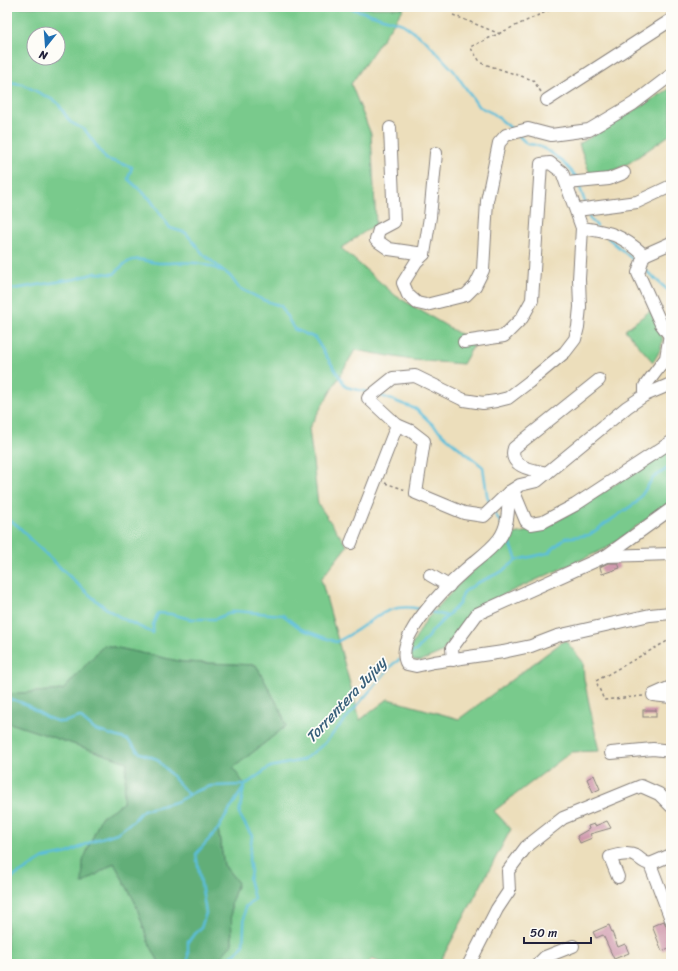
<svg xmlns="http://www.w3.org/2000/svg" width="678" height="971" viewBox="0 0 678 971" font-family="Sriracha,sans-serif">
	<rect width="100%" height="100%" fill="#fdfcf7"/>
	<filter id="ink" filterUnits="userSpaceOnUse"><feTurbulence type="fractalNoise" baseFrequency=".025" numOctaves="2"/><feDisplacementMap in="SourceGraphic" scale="8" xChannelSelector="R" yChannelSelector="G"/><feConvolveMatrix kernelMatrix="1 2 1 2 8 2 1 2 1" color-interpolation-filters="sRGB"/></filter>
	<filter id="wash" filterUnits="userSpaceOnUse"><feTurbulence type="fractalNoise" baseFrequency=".012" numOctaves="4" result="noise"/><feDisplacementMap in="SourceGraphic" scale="16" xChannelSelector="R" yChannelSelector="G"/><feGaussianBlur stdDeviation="0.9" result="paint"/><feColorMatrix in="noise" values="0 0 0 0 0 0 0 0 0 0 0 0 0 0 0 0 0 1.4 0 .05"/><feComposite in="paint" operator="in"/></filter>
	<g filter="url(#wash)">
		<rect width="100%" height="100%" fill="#ecdebb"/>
		<g fill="#79ca8c" stroke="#4e7664" fill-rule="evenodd">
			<path d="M7 7 404 8 351 84 371 134 376 224 341 248 396 296 475 343 463 364 412 360 355 350 309 428 318 504 347 546 321 579 360 720 388 699 459 719 565 640 583 662 584 679 599 751 571 752 494 811 511 829 439 964H385L372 959 367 964H215L232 944 231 903 238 883 224 865 218 829 225 816 233 768 286 726 282 713 256 665 183 662 104 645 63 690 7 694ZM34 34H58V58H34Z"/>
			<polygon points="671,88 671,134 629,163 615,170 590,174 579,144"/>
			<path d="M650 311C662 335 669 338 653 362L625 330Z"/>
			<polygon points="671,447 671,501 607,548 474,608 442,652 421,661 413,660 408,652 426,620 461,582 514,534 544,528 578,509"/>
			<polygon points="7,722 127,762 123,804 101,817 82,884 114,863 135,902 148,941 160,964 7,964"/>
		</g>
		<polygon fill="#62ae78" stroke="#42685a" points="104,645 183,662 256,665 282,713 286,726 233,768 245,785 218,829 224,865 238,883 231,903 232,944 215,964 160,964 148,941 135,902 114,863 82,884 83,861 101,817 123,803 127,762 7,722 7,694 63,690"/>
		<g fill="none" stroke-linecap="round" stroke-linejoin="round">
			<g stroke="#5cbeda" stroke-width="2.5">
				<polyline points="346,7 403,24 427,42 454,71 478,106 494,114 512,129"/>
				<polyline points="7,82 22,84 57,102 70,122 85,130 106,159 132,167 128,179 150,199 170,228 186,233 204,255 230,276 239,288 263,300 281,306 294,329 315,338 346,387 367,392"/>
				<path d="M519 136 527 144C544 143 568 165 577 178"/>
				<polyline points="579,185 586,205"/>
				<polyline points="588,212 590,219 597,226"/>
				<polyline points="608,238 638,264"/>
				<polyline points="643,268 671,293"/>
				<path d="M7 290 75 279 96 273 114 274C118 270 123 264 128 262 139 256 149 263 159 263 184 263 200 259 223 272"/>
				<polyline points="379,395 416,409 447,438 483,467 487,495 490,504"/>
				<polyline points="493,511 501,523"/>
				<path d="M7 520C18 522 26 536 34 543 59 565 80 589 107 609 121 619 138 626 153 633V625L158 613 171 614 190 619H215L235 611 283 615 301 629 336 642C367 629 383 600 420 609"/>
				<polyline points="507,535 517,560"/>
				<polyline points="431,612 447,616"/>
				<polyline points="408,655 416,651 435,628 459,604 464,592 477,583 501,572 517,560 548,553 565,538 589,535 637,502 653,478 671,466"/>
				<path d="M7 699C29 700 41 720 62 722 67 722 75 718 80 717L95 730 128 740 140 753 157 759 189 795"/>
				<polyline points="7,881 44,858 68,853 95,840 117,833 133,821 143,810 176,802 196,791 211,786 244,785"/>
				<polyline points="188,964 188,941 201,928 206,913 196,854 218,829 245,785 270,767 303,760 324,744 393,664 399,660"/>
				<polyline points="223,964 243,946 245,907 254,899 249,879 251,872 249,860 252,836 239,814 244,787"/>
			</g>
		</g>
		<g id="blocks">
			<g fill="#cc92a7">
				<polygon points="608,563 618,563 620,568 602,574 600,567"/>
				<rect x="643" y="710" width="13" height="7"/>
				<polygon points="594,775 600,789 593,792 587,779"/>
				<polygon points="607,821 611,828 590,834 592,838 580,843 577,836 589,829 588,826 594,824 595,826"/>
				<polygon points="664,921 671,938 671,947 662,951 652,926"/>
				<polygon points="609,925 618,947 625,944 629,953 614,959 603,935 596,938 593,932"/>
			</g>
		</g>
	</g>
	<g filter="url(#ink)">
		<use href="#blocks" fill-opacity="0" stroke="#87807b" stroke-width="1"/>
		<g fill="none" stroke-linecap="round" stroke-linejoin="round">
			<g stroke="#87807b" stroke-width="14">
				<g id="minor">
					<polyline points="547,100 671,20"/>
					<polyline points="390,128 394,222 379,230 376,240 389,249 424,254"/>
					<polyline points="436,153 430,217 424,254 416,262 403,283 408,295 417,303 426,305 466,295 475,286 483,270 487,201 499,143 506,135 528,129 551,135 589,130 633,104 671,75"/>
					<polyline points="567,183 609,179 624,173"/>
					<polyline points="577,210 637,202 671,186"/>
					<path d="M582 228C610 232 622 235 644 255"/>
					<polyline points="670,336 661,324 638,273 644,255 671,243"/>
					<path d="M671 384 645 395 627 407 537 481 520 485 509 492C508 508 509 526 499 539 489 552 476 560 465 570 447 586 392 639 407 664L416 666 434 662 503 652 531 646 557 636 650 615 671 613"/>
					<polyline points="645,395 645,386 666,358 671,328"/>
					<polyline points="397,425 411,431 424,441 416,493 464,513 484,516 509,492"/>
					<path d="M547 473C533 470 508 467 514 448L599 380"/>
					<polyline points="513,490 526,521 531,524 543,522 575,505 671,442"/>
					<polyline points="351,543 397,425 368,398 393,378 415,376 464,400 483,403 496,401 508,398 529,382 565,352 575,339 578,327 580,307 579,279 582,228 562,172 550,163 541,164 532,300 522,318 504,336 464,342"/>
					<polyline points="606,556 671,554"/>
					<polyline points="430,575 449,586"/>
					<polyline points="453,660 452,648 477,614 606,556 671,509"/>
					<polyline points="671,687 653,695 671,697"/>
					<polyline points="611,753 653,749 671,751"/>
					<polyline points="650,864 671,855"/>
					<path d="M618 877 610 857C619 855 628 852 636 856 641 859 643 863 650 864L671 919"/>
					<polyline points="469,964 497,909 509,891 508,871 526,847 563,818 641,786 659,794 671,806"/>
					<polyline points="538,964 545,957 573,946"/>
				</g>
			</g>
			<g stroke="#87807b" stroke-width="1.5" stroke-dasharray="3 3" stroke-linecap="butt">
				<polyline points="453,15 500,34"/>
				<polyline points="541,92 533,80 481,63 470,47 556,7"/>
				<polyline points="385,483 406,490"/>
				<polyline points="643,696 604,700 596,681 671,639"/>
			</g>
			<use href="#minor" stroke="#fff" stroke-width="12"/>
		</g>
	</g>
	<g text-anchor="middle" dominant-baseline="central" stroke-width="3.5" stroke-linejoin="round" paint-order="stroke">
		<g font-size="15" font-style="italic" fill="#39607b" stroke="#fdfcf7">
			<text transform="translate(346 700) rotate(-47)">Torrentera Jujuy</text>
		</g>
	</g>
	<rect width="678" height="971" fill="none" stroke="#fdfcf7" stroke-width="24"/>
	<g transform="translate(46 46) rotate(197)"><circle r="19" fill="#fdfcf7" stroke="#a5a5ac"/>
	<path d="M0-3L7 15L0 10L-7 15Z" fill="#1f6fb2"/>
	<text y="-6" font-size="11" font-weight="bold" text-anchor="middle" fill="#22223b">N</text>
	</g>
	<path d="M524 937v6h67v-6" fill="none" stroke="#22223b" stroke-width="2"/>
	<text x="530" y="937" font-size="12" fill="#22223b" stroke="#fdfcf7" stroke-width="3" paint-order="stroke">50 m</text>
</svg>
